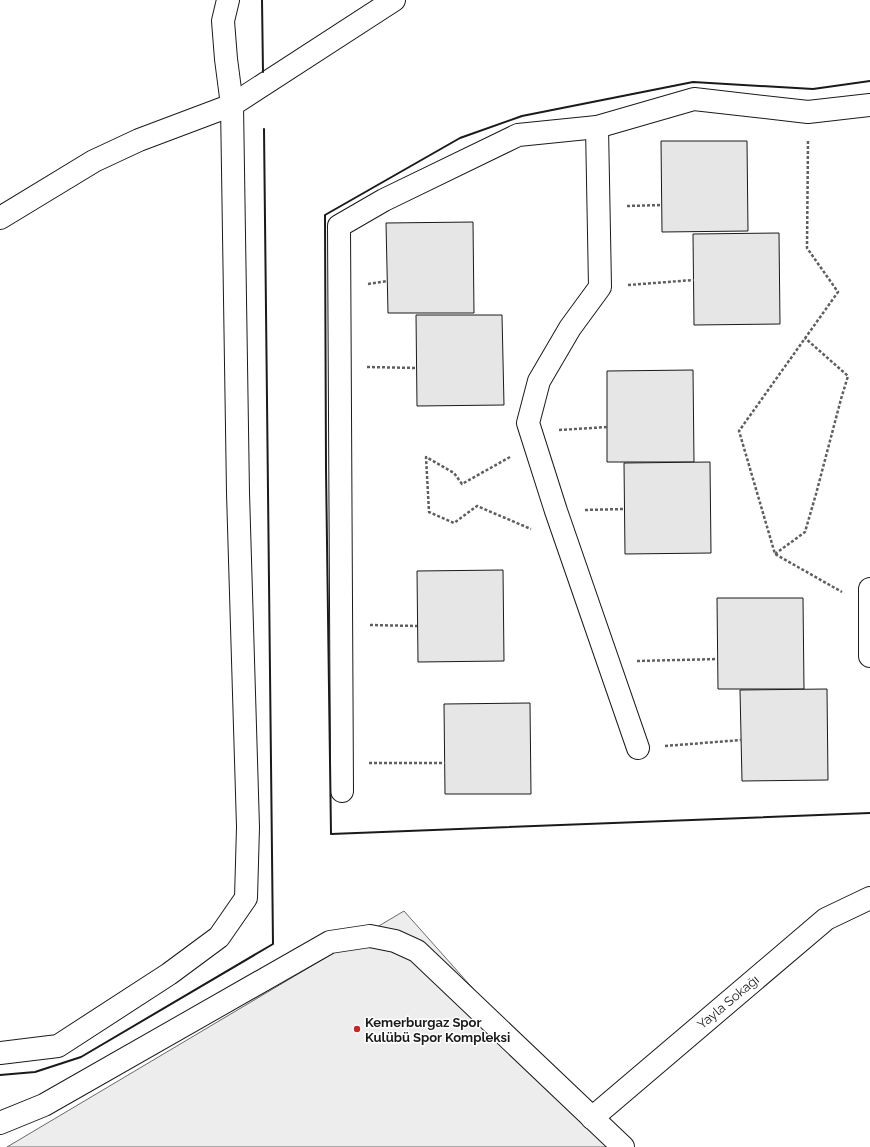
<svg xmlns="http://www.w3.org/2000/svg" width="870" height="1147" viewBox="0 0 870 1147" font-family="Raleway,sans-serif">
	<rect width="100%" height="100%" fill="#fff"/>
	<polygon fill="#ededed" stroke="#6a6a6a" points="404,911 614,1147 7,1147"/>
	<g fill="#e6e6e6" stroke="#1a1a1a">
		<polygon points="661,141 747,141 748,231 662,232"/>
		<polygon points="473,222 474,313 388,313 386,223"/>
		<polygon points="779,233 780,324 694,325 693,234"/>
		<polygon points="416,315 502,315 504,405 417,406"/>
		<polygon points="693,370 694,462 607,462 607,371"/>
		<polygon points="710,462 711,553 625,554 624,463"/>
		<polygon points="503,570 504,661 418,662 417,571"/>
		<polygon points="717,598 803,598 804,689 718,689"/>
		<polygon points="827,689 828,780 742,781 740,690"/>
		<polygon points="530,703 531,794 445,794 444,704"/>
	</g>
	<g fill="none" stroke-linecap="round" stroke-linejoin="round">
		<g stroke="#1a1a1a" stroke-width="24">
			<g id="minor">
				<polyline points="0,218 94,161 139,140 232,105 394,0"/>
				<polyline points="870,589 870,656"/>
				<polyline points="638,748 556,511 528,423 539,381 570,328 600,287 597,127 694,99 808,112 870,105"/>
				<polyline points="342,791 339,226 384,200 518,135 597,127"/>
				<polyline points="0,1053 58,1046 169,974 219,937 246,898 248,827 238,493 232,105 226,59 223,21 228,0"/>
				<polyline points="592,1118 826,919 870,898"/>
				<polyline points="0,1123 44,1105 330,942 370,936 395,941 417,951 623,1147"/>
			</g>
		</g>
		<g stroke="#5f5f5f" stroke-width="2.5" stroke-dasharray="3 2" stroke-linecap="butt">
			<polyline points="808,141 807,248 838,292 739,431 775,554 842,592"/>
			<polyline points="627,206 662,205"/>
			<polyline points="368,284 387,281"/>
			<polyline points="628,285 694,280"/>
			<polyline points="367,367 417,368"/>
			<polyline points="559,430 607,427"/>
			<polyline points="510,457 462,484 454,473 426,457 429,512 454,523 477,506 531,529"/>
			<polyline points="585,510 624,509"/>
			<polyline points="775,554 805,532 816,494 841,399 848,376 805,338"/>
			<polyline points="370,625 417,626"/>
			<polyline points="637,661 717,659"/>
			<polyline points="665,746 741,740"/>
			<polyline points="369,763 445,763"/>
		</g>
		<use href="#minor" stroke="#fff" stroke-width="22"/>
		<g stroke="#1a1a1a" stroke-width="2">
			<polyline points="262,0 263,72"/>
			<polyline points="870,81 813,89 693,82 522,116 460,138 325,215 326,469 331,834 870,813"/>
			<path d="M0 1075 35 1072 81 1057 273 944C269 672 269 400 264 129"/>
		</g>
	</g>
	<circle fill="#c62828" stroke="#fff" stroke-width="1.5" cx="357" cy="1029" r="4"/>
	<g text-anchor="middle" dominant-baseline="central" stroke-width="3" stroke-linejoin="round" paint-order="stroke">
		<g font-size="13" fill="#1a1a1a" stroke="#fff">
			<text transform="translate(728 1002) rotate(-40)">Yayla Sokağı</text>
		</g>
		<g font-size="13" font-weight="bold" fill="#1a1a1a" stroke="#fff" text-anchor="start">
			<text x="365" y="1022">Kemerburgaz Spor<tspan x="365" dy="15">Kulübü Spor Kompleksi</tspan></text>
		</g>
	</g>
</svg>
